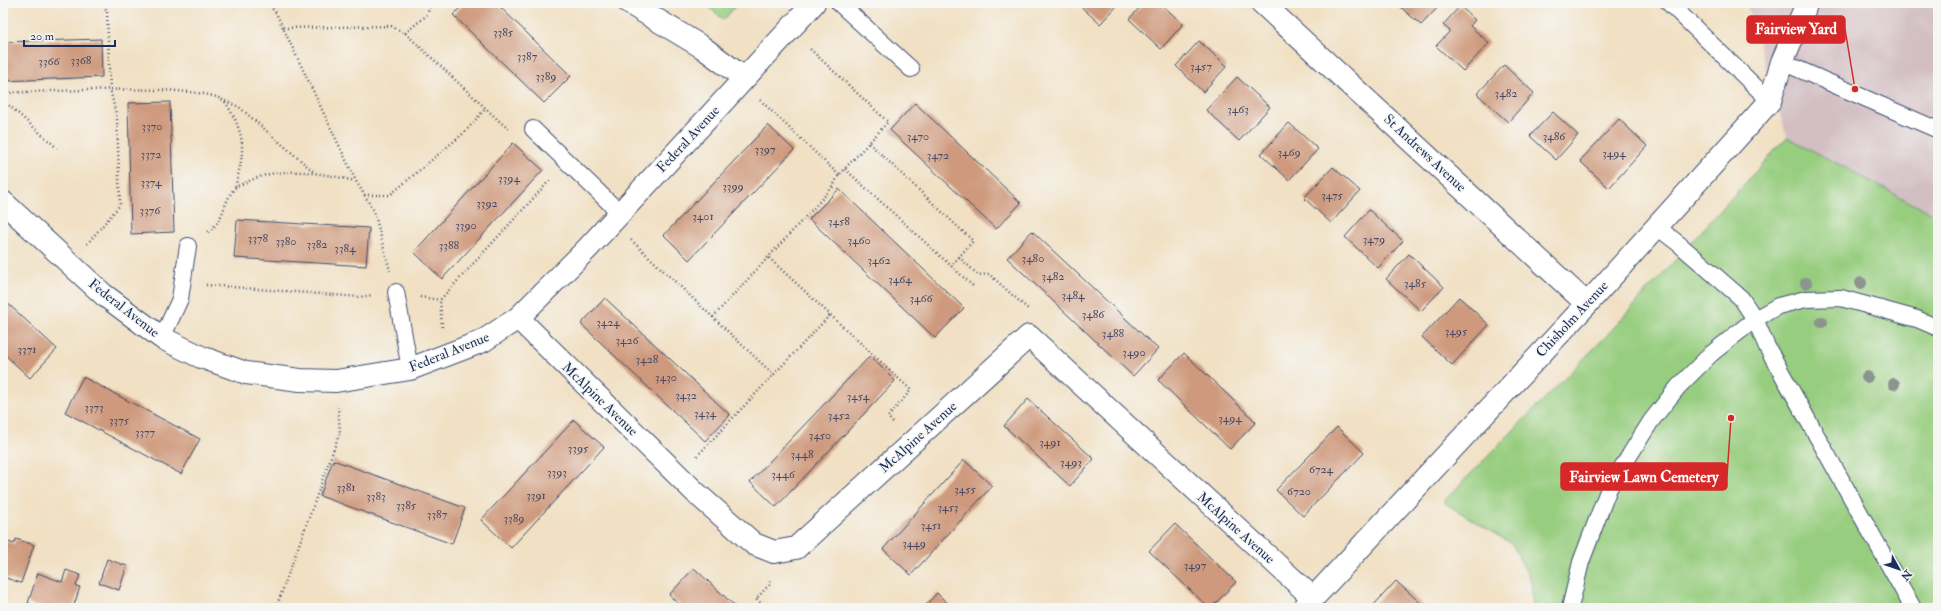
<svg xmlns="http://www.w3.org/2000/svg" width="1941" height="611" viewBox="0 0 1941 611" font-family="'IM FELL Double Pica',serif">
	<rect width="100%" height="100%" fill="#f6f6f2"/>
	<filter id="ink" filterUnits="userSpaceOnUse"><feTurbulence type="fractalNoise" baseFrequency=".025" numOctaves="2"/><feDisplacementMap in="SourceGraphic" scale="8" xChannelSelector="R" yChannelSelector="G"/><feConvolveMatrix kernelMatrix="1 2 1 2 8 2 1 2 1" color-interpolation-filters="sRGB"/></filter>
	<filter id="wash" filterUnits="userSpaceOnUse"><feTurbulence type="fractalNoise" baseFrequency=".012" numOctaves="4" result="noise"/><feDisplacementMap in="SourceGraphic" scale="16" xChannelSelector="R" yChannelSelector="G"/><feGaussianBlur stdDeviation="0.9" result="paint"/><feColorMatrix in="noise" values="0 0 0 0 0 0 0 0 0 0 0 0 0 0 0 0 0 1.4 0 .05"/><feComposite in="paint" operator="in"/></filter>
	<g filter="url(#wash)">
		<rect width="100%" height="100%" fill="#f1e0c3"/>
		<polygon fill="#d2bec3" points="1746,3 1938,3 1938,217 1787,137"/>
		<g fill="#97cd7f" stroke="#597e6e">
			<polygon points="704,3 738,3 724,20"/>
			<polygon points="1787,137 1938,217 1938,608 1533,608 1531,581 1512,544 1443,502 1607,335"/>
		</g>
		<g id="blocks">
			<g fill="#ce997b">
				<polygon points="465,3 496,3 571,76 544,103 453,15"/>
				<polygon points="1077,3 1120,3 1100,24"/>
				<polygon points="1144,3 1160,3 1183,24 1161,49 1129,19"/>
				<polygon points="1396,3 1442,3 1421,25"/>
				<polygon points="1460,6 1475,20 1470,26 1489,43 1463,71 1436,46 1450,31 1443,25"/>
				<polygon points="101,39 102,77 3,81 3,42"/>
				<polygon points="1199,41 1227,66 1203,92 1176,66"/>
				<polygon points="1504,65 1534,93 1508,122 1477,94"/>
				<polygon points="1237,77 1270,107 1239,141 1206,110"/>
				<polygon points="170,102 174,232 131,234 128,103"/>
				<polygon points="915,103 1021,203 996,229 890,130"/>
				<polygon points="1553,112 1578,135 1556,160 1530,136"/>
				<polygon points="1619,119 1647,146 1609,188 1580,161"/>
				<polygon points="1289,123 1318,149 1289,180 1261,154"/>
				<polygon points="768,125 794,150 689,260 664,235"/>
				<polygon points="513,143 543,170 442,279 414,252"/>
				<polygon points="1333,167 1360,191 1331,223 1304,198"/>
				<polygon points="839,189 964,308 935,338 809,219"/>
				<polygon points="1369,210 1403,241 1378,268 1345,237"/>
				<polygon points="237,220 369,228 366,266 234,258"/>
				<polygon points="1032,231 1158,349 1133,376 1007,258"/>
				<polygon points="1409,254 1444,287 1421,311 1386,279"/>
				<polygon points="1459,297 1489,325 1452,365 1422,337"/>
				<polygon points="605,298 730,415 705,441 581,324"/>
				<polygon points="3,299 57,349 30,378 3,353"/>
				<polygon points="1184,353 1256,422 1230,449 1158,380"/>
				<polygon points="870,356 895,381 776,507 750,482"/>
				<polygon points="83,377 200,439 181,474 65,412"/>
				<polygon points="1028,399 1094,459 1070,486 1004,426"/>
				<polygon points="574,420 604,447 511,548 481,520"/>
				<polygon points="1337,427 1364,453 1303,516 1276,490"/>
				<polygon points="333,460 465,508 452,544 320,496"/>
				<polygon points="964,460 992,486 911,575 883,549"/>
				<polygon points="1175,524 1236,582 1211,608 1209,608 1149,551"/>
				<polygon points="16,539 34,545 21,583 3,577 3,540 14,544"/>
				<polygon points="107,559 127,566 119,590 99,583"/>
				<polygon points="694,568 737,608 683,608 669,595"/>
				<polygon points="66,570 80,575 76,586 80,587 73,608 41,608 28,603 38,573 62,582"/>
				<polygon points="1396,581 1426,608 1371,608"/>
				<polygon points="937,593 952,608 923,608"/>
			</g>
		</g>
	</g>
	<g filter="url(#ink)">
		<use href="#blocks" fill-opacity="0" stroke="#3b4a6d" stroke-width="1"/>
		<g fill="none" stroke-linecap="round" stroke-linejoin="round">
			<g stroke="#3b4a6d" stroke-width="18">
				<g id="lane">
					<polyline points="839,3 911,69"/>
					<polyline points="1669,3 1770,101"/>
					<polyline points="1782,62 1938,130"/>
					<polyline points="533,129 620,213"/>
					<polyline points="1657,227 1679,244 1741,298 1755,319 1767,347 1913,608"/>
					<polyline points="396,292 410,369"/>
					<polyline points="162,338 180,299 188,246"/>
					<polyline points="1570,608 1581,562 1609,488 1651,421 1678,387 1711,354 1755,319 1778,306 1806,299 1841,298 1917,319 1938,328"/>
				</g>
			</g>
			<g stroke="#3b4a6d" stroke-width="24">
				<g id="street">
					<polyline points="629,3 702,47 744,78"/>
					<polyline points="1262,3 1587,304"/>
					<polyline points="3,202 104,295 162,338 201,357 246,373 300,380 336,381 410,369 483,341 518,318 587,249 814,3"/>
					<polyline points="518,318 696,493 754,544 774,552 796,548 1029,336 1313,598"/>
					<polyline points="1304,608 1587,304 1770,101 1782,62 1805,8"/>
				</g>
			</g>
			<g stroke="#3b4a6d" stroke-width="2.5" stroke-dasharray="1 3" stroke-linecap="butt">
				<polyline points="267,3 276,13 356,181 374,211 390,271"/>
				<polyline points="283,28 391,26 405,33 509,130"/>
				<polyline points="405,33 426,16 432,3"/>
				<path d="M3 93C39 92 202 82 224 101 228 105 231 112 234 117 247 145 242 158 235 188"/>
				<polyline points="3,100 57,148"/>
				<polyline points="760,100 839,175"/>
				<polyline points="225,101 239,107 314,172"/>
				<polyline points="869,143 973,241 951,266"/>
				<polyline points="845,169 973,286"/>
				<polyline points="364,195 390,195 465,132 486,108"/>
				<path d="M208 232C225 220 223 201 235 188 238 185 245 183 249 181 283 165 321 173 355 181"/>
				<polyline points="631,240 774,375"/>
				<polyline points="87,244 120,205 117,118 110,89 107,12 103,3"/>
				<polyline points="959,257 978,275 989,274 1028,309"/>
				<polyline points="769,258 911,390 888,417 894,424"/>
				<polyline points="206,285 360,297 372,295"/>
				<polyline points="420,297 440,300"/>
				<polyline points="713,317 832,188 839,175 888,122 809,48"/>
				<polyline points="442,327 440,300 551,179"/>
				<polyline points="697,456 830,315"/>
				<polyline points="276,608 340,432 338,407"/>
				<polyline points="766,608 756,599 769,585 770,578"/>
			</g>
			<use href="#lane" stroke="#fff" stroke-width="16"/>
			<use href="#street" stroke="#fff" stroke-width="22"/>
		</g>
		<g fill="#8c9490">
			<circle cx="1806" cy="283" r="6"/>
			<circle cx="1861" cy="283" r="6"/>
			<circle cx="1822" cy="322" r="6"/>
			<circle cx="1867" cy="377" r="6"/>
			<circle cx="1894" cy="384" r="6"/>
		</g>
	</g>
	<g text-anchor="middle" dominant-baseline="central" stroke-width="3" stroke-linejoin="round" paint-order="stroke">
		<g font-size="12" fill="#484a65">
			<text x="503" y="32">3385</text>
			<text x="527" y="56">3387</text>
			<text x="81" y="60">3368</text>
			<text x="49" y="61">3366</text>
			<text x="1201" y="66">3457</text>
			<text x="546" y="76">3389</text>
			<text x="1506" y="93">3482</text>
			<text x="1238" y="109">3463</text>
			<text x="152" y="126">3370</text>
			<text x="918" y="136">3470</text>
			<text x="1554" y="136">3486</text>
			<text x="765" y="149">3397</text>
			<text x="1289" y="152">3469</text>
			<text x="1614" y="153">3494</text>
			<text x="151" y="154">3372</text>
			<text x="938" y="155">3472</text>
			<text x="509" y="178">3394</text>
			<text x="151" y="182">3374</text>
			<text x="733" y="186">3399</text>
			<text x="1332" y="195">3475</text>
			<text x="487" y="203">3392</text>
			<text x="150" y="210">3376</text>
			<text x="703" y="216">3401</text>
			<text x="839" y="221">3458</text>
			<text x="466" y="225">3390</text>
			<text x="258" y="238">3378</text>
			<text x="1374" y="239">3479</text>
			<text x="859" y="240">3460</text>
			<text x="286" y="241">3380</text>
			<text x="317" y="244">3382</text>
			<text x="449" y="245">3388</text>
			<text x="345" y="248">3384</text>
			<text x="1033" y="258">3480</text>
			<text x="879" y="260">3462</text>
			<text x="1053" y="276">3482</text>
			<text x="900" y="279">3464</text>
			<text x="1415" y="283">3485</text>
			<text x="1073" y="295">3484</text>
			<text x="921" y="298">3466</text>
			<text x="1093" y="314">3486</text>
			<text x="608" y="322">3424</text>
			<text x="1456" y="331">3495</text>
			<text x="1113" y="333">3488</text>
			<text x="627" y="340">3426</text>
			<text x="27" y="349">3371</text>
			<text x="1134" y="352">3490</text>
			<text x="647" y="359">3428</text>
			<text x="666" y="377">3430</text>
			<text x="686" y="395">3432</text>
			<text x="858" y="396">3454</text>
			<text x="94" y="407">3373</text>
			<text x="705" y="413">3434</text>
			<text x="839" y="415">3452</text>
			<text x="1230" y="418">3494</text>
			<text x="119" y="420">3375</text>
			<text x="145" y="432">3377</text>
			<text x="820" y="435">3450</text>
			<text x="1050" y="442">3491</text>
			<text x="578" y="448">3395</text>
			<text x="802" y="454">3448</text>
			<text x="1071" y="462">3493</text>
			<text x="1321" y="469">6724</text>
			<text x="557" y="472">3393</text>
			<text x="783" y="474">3446</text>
			<text x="346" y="487">3381</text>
			<text x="965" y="489">3455</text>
			<text x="1299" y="491">6720</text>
			<text x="536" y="495">3391</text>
			<text x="376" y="496">3383</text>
			<text x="406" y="505">3385</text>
			<text x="948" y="507">3453</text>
			<text x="437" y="514">3387</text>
			<text x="514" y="518">3389</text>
			<text x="931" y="525">3451</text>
			<text x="914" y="543">3449</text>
			<text x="1195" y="565">3497</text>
		</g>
		<g font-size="14" fill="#1b2f5e" stroke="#f6f6f2">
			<text transform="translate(688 139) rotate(-47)">Federal Avenue</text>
			<text transform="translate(1425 153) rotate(43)">St Andrews Avenue</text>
			<text transform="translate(124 308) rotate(38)">Federal Avenue</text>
			<text transform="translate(1572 319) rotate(-47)">Chisholm Avenue</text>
			<text transform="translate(449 352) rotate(-22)">Federal Avenue</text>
			<text transform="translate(600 399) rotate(44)">McAlpine Avenue</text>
			<text transform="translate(918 437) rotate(-42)">McAlpine Avenue</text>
			<text transform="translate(1236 528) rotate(42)">McAlpine Avenue</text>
		</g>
	</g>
	<path fill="none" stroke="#d62828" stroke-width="1.5" d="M1855 89L1845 29M1731 418L1727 476"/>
	<g fill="#d62828" stroke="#f6f6f2" stroke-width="1.5">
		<circle cx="1855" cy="89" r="4"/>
		<circle cx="1731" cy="418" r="4"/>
	</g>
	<g fill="#d62828" stroke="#d62828" stroke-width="1.5">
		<rect x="1747" y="16" width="98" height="27" rx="4"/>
		<rect x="1561" y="463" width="166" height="27" rx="4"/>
	</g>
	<g font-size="15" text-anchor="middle" font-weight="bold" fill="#fff">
		<text x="1796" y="34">Fairview Yard</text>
		<text x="1644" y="482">Fairview Lawn Cemetery</text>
	</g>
	<rect width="1941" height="611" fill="none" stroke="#f6f6f2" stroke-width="16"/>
	<g transform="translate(1899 569) rotate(130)" stroke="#f6f6f2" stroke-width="3" paint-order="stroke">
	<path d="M0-3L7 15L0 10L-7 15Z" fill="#1b2f5e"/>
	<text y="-6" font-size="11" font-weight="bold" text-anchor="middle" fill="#1b2f5e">N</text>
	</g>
	<path d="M24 40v6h91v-6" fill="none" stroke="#1b2f5e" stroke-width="2"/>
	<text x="30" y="40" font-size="12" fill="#1b2f5e" stroke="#f6f6f2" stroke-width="3" paint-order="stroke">20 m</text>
</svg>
